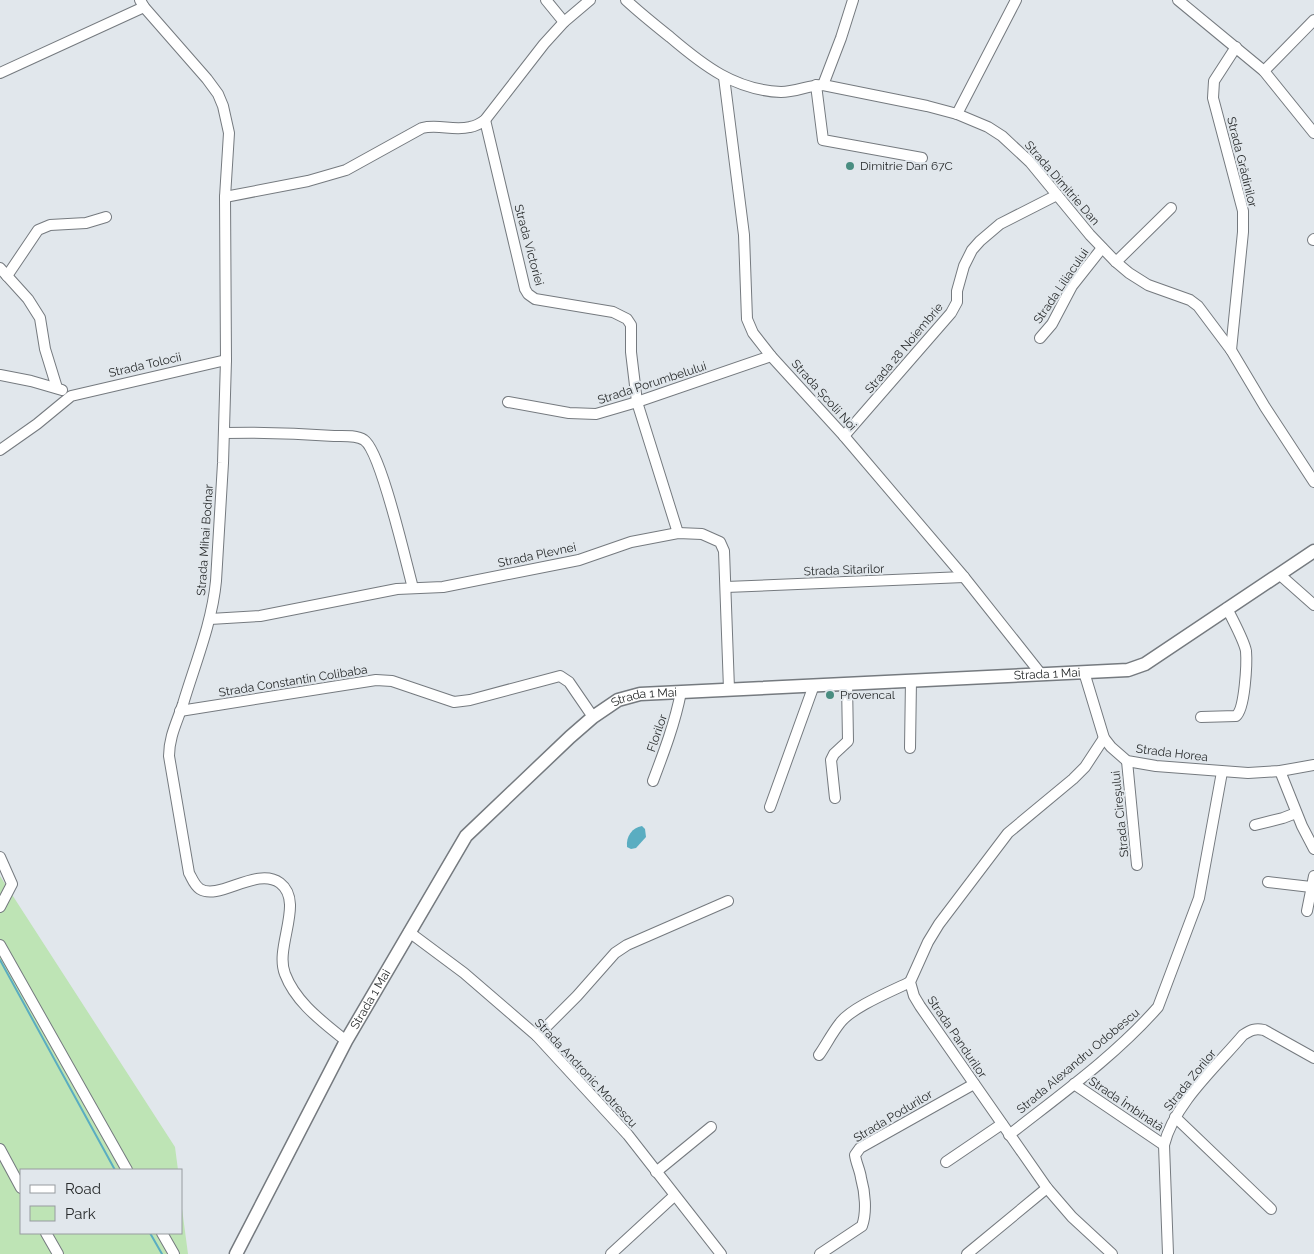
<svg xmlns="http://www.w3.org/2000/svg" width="1314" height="1254" viewBox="0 0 1314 1254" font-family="Raleway,sans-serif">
	<rect width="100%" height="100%" fill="#e1e7ec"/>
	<polygon fill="#bee4b5" points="0,876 175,1147 178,1170 21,1170 21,1233 181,1233 181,1201 188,1254 0,1254"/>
	<path fill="#5aadc1" d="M642 826 645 829 646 837 636 848 631 849 627 847C626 836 632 828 642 826Z"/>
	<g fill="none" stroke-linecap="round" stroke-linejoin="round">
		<g stroke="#5aadc1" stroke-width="2">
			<polyline points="0,960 115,1170"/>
			<polyline points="150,1233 162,1254"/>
		</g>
		<g stroke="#757a7f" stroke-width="12">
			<g id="minor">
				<path d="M140 0 144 7 207 79 218 94 223 106 229 133 225 197 226 360 223 463 216 581C212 623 195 664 183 704 177 722 169 737 169 756L189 873C192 878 194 885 200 889 219 901 257 866 280 883 305 902 274 947 285 974 296 1003 323 1022 346 1041"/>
				<polyline points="546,0 564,22"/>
				<path d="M626 0C640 13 655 25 670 37 704 66 735 90 781 92 796 92 809 85 823 85L927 106 957 114 988 127 1002 136 1030 162 1090 235 1116 262 1129 273 1148 285 1190 300 1198 306 1231 350 1265 407 1314 482"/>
				<polyline points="1178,0 1264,71 1314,133"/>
				<polyline points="1264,71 1314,20"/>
				<polyline points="0,73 144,7"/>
				<polyline points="724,77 744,235 747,319 753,333 771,356 844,436 964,577 1041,674"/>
				<polyline points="816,85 823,140 922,158"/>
				<polyline points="823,85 841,38 853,0"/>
				<polyline points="957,114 1016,0"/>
				<polyline points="485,120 525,289 528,294 535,299 613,312 627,319 631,325 631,352 637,402 678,533"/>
				<path d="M225 197 308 181 346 170 422 128C438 124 454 131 470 127 476 126 481 123 485 120L544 44 564 22 590 0"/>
				<polyline points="1313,240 1314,239"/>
				<polyline points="1116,262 1171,208"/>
				<polyline points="0,268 28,299 40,318 45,349 57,388"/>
				<polyline points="7,276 38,230 50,225 86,223 106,217"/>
				<polyline points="1040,338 1052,324 1072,286 1102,248"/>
				<polyline points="1231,350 1243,232 1243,211 1213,98 1214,81 1236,47"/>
				<polyline points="0,375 31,381 62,390"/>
				<polyline points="508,402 569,413 596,414 637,402 771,356"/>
				<path d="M224 433C261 432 297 433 334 436 343 436 357 435 364 440 381 451 406 563 413 588"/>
				<polyline points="844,436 951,313 957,302 957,291 964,266 972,250 980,241 1000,224 1057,195"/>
				<polyline points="0,450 37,424 71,396 226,360"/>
				<polyline points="1279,574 1314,605"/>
				<polyline points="726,587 964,577"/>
				<polyline points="210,619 260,616 397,589 443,587 579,560 631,542 678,533 702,534 720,542 724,551 729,689"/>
				<polyline points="1084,672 1104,738 1111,747 1127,761 1156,766 1248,773 1280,771 1314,765"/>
				<polyline points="180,711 376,680 392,681 454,702 470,700 560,676 569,682 593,717"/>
				<path d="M1201 717 1236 716C1245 709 1247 663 1246 651 1244 640 1232 619 1227 608"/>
				<polyline points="1104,738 1085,767 1073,779 1008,833 939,924 928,942 910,982 914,996 920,1006 1047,1188 1072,1217 1112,1254"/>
				<polyline points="910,748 911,680"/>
				<polyline points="1127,761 1137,865"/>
				<polyline points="1280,771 1302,826 1314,849"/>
				<path d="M653 781C664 752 675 723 681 692"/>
				<polyline points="835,798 831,760 834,754 848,741 847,683"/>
				<polyline points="770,807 814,685"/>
				<polyline points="1255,825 1283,818 1296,813"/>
				<polyline points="0,857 12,884 0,907"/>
				<polyline points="1268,882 1311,887"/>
				<polyline points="1307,911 1314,876"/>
				<polyline points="409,932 464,973 537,1036 628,1135 721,1254"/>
				<polyline points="0,945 127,1170"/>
				<polyline points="537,1036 577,996 615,953 627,945 728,901"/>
				<path d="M819 1055C826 1045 832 1033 840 1023 852 1007 892 991 910 982"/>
				<polyline points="1074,1084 1164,1145"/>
				<polyline points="1175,1117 1271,1209"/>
				<path d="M1009 1135C1060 1095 1115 1056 1158 1007L1199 898 1222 772"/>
				<polyline points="0,1149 21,1188"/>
				<polyline points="946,1162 1002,1124"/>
				<polyline points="656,1172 711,1127"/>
				<polyline points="46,1233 58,1254"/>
				<polyline points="162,1233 174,1254"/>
				<polyline points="611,1254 674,1196"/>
				<path d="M820 1254 862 1226C867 1212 865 1192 861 1178 860 1170 856 1163 855 1155L860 1148 974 1084"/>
				<polyline points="967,1254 1047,1188"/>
				<path d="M1168 1254 1164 1145C1174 1104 1216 1067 1243 1035 1251 1030 1255 1028 1264 1030L1314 1058"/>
			</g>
		</g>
		<g stroke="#757a7f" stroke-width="15">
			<g id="major">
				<path id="s1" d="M236 1254 346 1041 466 836 570 737 593 717 618 700 640 694 1128 670 1145 664 1314 551"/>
			</g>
		</g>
		<use href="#minor" stroke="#fff" stroke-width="10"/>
		<use href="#major" stroke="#fff" stroke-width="12"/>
	</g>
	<g fill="#498d81" stroke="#e1e7ec" stroke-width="2">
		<circle cx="850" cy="166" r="5"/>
		<circle cx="830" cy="695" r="5"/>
	</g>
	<g text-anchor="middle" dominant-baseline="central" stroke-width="4" stroke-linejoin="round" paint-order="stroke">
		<g font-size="12" fill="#292c2d" stroke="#e1e7ec">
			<text transform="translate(1242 162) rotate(76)">Strada Grădinilor</text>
			<text transform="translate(1062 183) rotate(49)">Strada Dimitrie Dan</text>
			<text transform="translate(529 245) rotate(75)">Strada Victoriei</text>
			<text transform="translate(1061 286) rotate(-56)">Strada Liliacului</text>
			<text transform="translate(904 348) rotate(-50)">Strada 28 Noiembrie</text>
			<text transform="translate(145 365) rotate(-13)">Strada Tolocii</text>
			<text transform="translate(652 383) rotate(-18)">Strada Porumbelului</text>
			<text transform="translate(824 395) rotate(48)">Strada Școlii Noi</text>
			<text transform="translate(205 540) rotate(-86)">Strada Mihai Bodnar</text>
			<text transform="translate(537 555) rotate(-12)">Strada Plevnei</text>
			<text transform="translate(844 570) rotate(-2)">Strada Sitarilor</text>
			<text stroke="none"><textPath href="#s1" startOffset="1112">Strada 1 Mai</textPath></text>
			<text transform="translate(293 681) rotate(-9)">Strada Constantin Colibaba</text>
			<text stroke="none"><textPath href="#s1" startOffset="708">Strada 1 Mai</textPath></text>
			<text transform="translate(657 733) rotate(-71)">Florilor</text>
			<text transform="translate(1172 753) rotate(7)">Strada Horea</text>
			<text transform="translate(1120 814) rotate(-96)">Strada Cireşului</text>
			<text stroke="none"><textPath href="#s1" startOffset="288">Strada 1 Mai</textPath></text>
			<text transform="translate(957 1037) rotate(56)">Strada Pandurilor</text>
			<text transform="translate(1078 1061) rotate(-40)">Strada Alexandru Odobescu</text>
			<text transform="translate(586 1073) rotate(47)">Strada Andronic Motrescu</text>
			<text transform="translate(1190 1080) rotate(-51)">Strada Zorilor</text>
			<text transform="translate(1126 1104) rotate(34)">Strada Îmbinată</text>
			<text transform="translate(893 1116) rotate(-31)">Strada Podurilor</text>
		</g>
		<g font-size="12" fill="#292c2d" stroke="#e1e7ec" text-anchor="start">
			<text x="860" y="166">Dimitrie Dan 67C</text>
			<text x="840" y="695">Provencal</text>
		</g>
	</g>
	<rect x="20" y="1169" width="162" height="65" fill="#e1e7ec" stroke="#979ca0"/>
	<rect x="30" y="1185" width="25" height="8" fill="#ffffff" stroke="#979ca0"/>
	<text x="65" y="1194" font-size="15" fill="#292c2d">Road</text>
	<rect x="30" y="1206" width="25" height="15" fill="#bee4b5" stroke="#979ca0"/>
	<text x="65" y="1219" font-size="15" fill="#292c2d">Park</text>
</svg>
